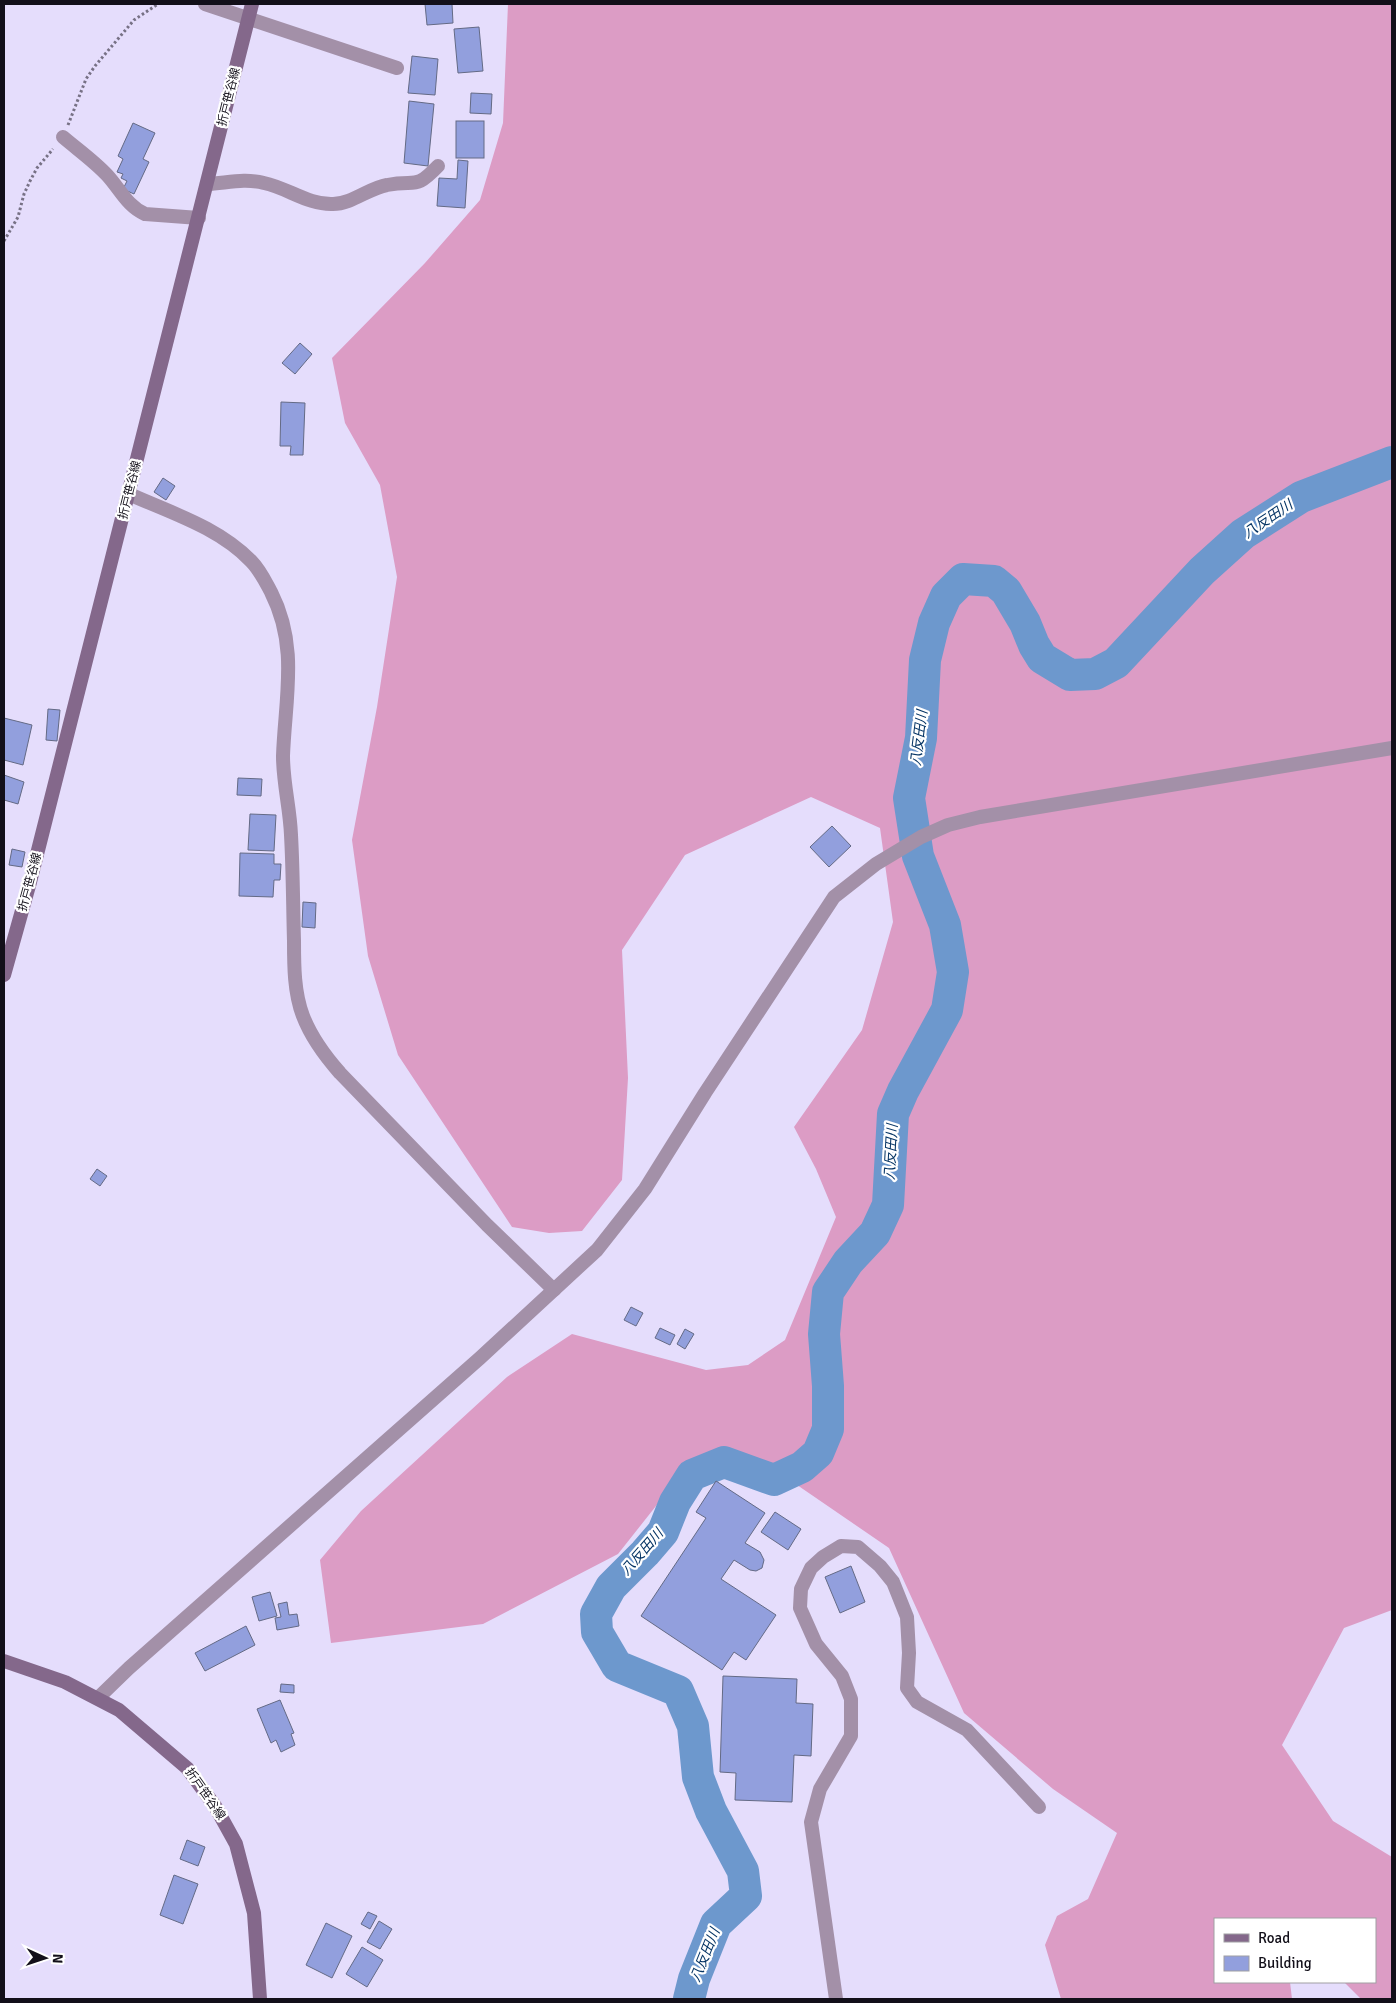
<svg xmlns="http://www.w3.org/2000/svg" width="1396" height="2003" viewBox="0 0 1396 2003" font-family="Signika,'Noto Sans JP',sans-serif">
	<rect width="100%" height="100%" fill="#e5ddfc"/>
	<polygon fill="#dc9cc5" points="508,4 1392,4 1392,1610 1344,1628 1282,1745 1333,1821 1392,1857 1392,1999 1361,1999 1344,1982 1375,1982 1375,1919 1215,1919 1215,1982 1290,1982 1292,1999 1061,1999 1045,1945 1057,1916 1088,1899 1117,1833 1053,1789 964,1713 889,1548 784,1476 690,1463 618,1554 483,1624 331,1643 320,1560 361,1511 507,1377 572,1334 706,1370 748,1365 785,1340 836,1217 816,1169 794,1127 862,1030 893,922 880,828 811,797 685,855 622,950 628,1078 622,1180 582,1231 549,1233 512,1227 398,1055 368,956 352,840 377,707 397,577 380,485 345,423 332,358 425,263 480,200 503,123"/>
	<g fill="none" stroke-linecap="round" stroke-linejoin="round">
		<polyline stroke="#6d98cd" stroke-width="32" points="689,1999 694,1979 716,1924 746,1896 743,1871 711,1811 698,1777 693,1726 678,1691 617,1666 597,1632 596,1614 611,1587 645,1553 663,1532 675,1502 692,1475 724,1462 774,1480 802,1467 818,1453 828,1429 828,1386 824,1334 828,1292 848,1262 875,1233 888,1205 893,1114 903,1091 947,1010 953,972 945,925 918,856 909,798 921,738 925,660 934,623 946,596 963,579 994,581 1006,591 1025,623 1034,645 1042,658 1070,675 1095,674 1116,663 1202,571 1243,534 1301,497 1392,462"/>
	</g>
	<g fill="#929fdd" stroke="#646a85">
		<polygon points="425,4 452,4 453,23 427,25"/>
		<polygon points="479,27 483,71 458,73 454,29"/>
		<polygon points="412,56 438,59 435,95 408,93"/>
		<polygon points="471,93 492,94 491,114 470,113"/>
		<polygon points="409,101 434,104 428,166 404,163"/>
		<rect x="456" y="121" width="28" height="37"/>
		<polygon points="133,123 155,133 143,159 149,162 134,194 123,189 127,181 121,178 123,174 117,172 123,159 118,156"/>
		<polygon points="458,160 468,161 465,208 437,206 439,178 457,179"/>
		<polygon points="300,343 312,354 295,374 282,363"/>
		<polygon points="281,402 305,403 303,455 290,455 291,446 280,446"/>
		<polygon points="163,478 175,486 166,500 154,492"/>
		<polygon points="48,709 60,710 57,741 46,740"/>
		<polygon points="4,718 32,725 23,765 4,760"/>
		<polygon points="4,775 24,782 18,804 4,800"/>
		<polygon points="238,778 262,779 261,796 237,795"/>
		<polygon points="250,814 276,815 274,851 248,850"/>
		<polygon points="832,826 851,846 829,867 810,847"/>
		<polygon points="12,849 25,852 22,867 9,865"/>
		<polygon points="240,853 274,854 274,864 281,864 280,880 274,880 273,897 239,896"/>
		<polygon points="303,902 316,903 315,928 302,927"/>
		<polygon points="97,1169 107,1176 100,1186 90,1179"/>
		<polygon points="631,1307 643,1313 636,1326 624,1320"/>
		<polygon points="660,1328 675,1335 670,1345 655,1338"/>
		<polygon points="685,1329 694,1334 685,1349 677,1344"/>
		<polygon points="716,1481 765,1513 745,1543 760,1552 764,1560 762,1568 756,1571 750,1570 734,1560 721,1579 776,1615 746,1660 734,1652 722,1670 641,1616 706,1518 696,1512"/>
		<polygon points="775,1512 801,1529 788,1550 761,1532"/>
		<polygon points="851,1566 865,1602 840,1613 825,1577"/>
		<polygon points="270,1592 277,1616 259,1621 252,1597"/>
		<polygon points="287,1602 289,1615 297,1614 299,1626 277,1630 275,1618 281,1617 278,1604"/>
		<polygon points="246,1626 255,1645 205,1671 195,1653"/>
		<polygon points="723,1676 797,1679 796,1703 813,1704 811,1756 794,1755 792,1802 735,1800 736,1773 720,1772"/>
		<polygon points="281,1684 294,1685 294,1693 280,1692"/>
		<polygon points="280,1700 294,1733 291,1734 295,1745 281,1752 276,1740 271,1743 257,1709"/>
		<polygon points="187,1840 205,1847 198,1866 180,1859"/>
		<polygon points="174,1875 198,1884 183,1924 160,1915"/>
		<polygon points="368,1912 377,1916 370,1929 361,1924"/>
		<polygon points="379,1921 392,1929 380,1949 367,1942"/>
		<polygon points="326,1923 352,1936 332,1978 306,1965"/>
		<polygon points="362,1947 383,1960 367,1987 346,1974"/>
	</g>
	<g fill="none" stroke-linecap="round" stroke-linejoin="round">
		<g stroke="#777185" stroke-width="3" stroke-dasharray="2.5 2.5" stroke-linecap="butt">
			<polyline points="68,125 86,79 95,66 134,20 158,4"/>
			<polyline points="4,241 18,217 24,194 30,181 37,168 53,149"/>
		</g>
		<g stroke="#a390a8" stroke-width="14">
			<polyline points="205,4 397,68"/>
			<path d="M63 137C77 149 94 161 107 175 120 189 127 206 145 214L199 218"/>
			<path d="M207 184C227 183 244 178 264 183 288 188 308 205 333 204 352 204 369 188 387 185 417 179 414 191 438 166"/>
			<path d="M129 494C171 513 218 527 251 561 260 570 265 581 271 592 299 647 285 698 283 756 283 783 290 808 291 835 293 870 293 906 294 941 294 965 294 993 303 1016 311 1037 325 1056 340 1073L487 1225 554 1290"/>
			<polyline points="836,1999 811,1822 820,1789 851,1736 851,1699 842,1676 816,1644 800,1608 801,1589 811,1568 823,1557 841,1546 858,1547 880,1566 893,1582 907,1617 909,1653 907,1688 917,1702 967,1730 1039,1807"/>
		</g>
		<polyline stroke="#a390a8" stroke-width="14" points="98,1698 129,1668 480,1358 597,1250 645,1189 705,1093 834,897 876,864 921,837 948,825 980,817 1392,748"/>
		<g stroke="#84688b" stroke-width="14">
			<polyline points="4,975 30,882 252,4"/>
			<polyline points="4,1661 65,1682 119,1710 187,1768 215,1806 236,1844 254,1913 260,1999"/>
		</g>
	</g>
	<g text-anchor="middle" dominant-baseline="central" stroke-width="4.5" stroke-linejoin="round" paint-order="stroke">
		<g font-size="12" fill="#120f19" stroke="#fff">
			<text transform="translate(229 97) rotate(-76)">折戸笹谷線</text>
			<text transform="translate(130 490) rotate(-76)">折戸笹谷線</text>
			<text transform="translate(30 882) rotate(-75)">折戸笹谷線</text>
			<text transform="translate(205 1794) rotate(55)">折戸笹谷線</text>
		</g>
		<g font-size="14" font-style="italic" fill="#063565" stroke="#fff">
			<text transform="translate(1268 519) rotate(-34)">八反田川</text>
			<text transform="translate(919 738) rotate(-83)">八反田川</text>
			<text transform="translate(891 1152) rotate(-87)">八反田川</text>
			<text transform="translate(642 1552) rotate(-49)">八反田川</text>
			<text transform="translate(705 1955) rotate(-68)">八反田川</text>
		</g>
	</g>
	<rect width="1396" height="2003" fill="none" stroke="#120f19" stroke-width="10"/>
	<rect x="1214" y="1918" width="162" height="65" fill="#ffffff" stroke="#a09fa3"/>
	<rect x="1224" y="1934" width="25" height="8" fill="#84688b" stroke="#a09fa3"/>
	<text x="1258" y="1943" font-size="15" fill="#120f19">Road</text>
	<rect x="1224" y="1956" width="25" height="15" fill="#929fdd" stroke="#a09fa3"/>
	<text x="1258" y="1968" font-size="15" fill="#120f19">Building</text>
	<g transform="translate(45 1958) rotate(93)" stroke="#ffffff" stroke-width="4" paint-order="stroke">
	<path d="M0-4L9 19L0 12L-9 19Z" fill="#120f19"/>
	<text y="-8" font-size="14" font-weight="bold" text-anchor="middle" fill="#120f19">N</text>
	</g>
</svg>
